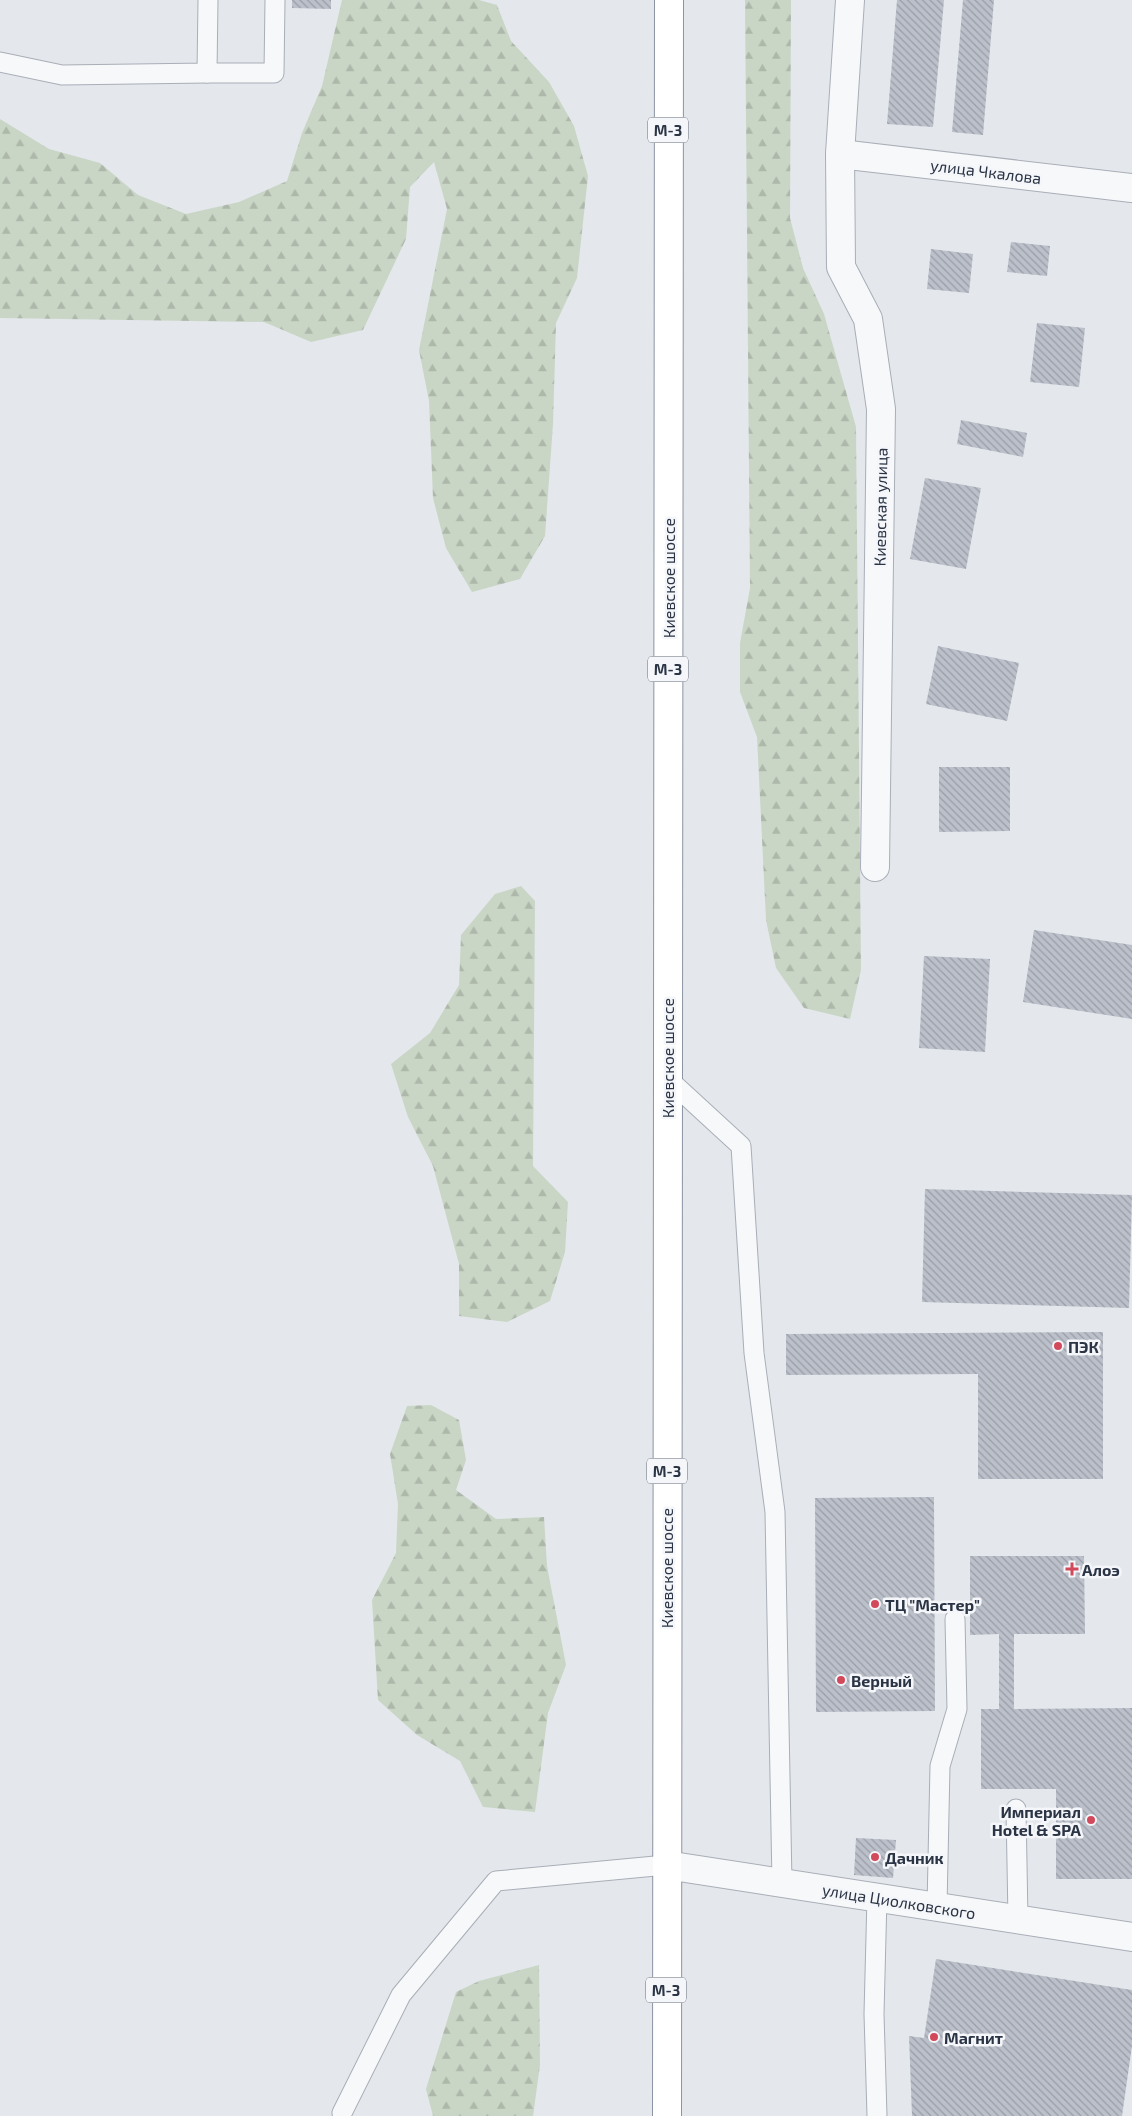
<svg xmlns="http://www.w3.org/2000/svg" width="1132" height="2116" viewBox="0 0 1132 2116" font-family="'Exo 2',sans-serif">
	<defs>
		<pattern id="forest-firs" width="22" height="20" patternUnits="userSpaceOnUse" patternTransform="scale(1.25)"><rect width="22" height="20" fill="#c9d6c5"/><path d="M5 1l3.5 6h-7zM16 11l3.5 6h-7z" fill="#adb8ab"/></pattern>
		<pattern id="building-back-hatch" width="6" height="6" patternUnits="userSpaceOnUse" patternTransform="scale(1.25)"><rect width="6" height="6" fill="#bbc0ca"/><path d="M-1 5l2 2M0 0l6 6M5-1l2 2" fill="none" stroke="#989da6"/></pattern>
	</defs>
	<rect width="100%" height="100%" fill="#e4e7ec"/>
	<g fill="url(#forest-firs)">
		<polygon points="342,0 479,0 497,5 511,41 549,82 574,126 588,176 577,278 556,323 553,424 545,536 520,579 472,592 446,548 433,498 429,401 419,350 447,209 434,162 410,187 406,239 363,330 311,342 264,322 0,318 0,119 49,149 100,163 138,195 186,214 239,202 287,181 302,133 322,86"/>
		<polygon points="745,0 791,0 790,218 803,268 824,314 856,427 861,970 850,1019 804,1008 776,968 766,920 757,737 740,692 740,643 750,588"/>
		<polygon points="521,886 535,901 533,1166 568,1202 565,1252 550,1301 507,1322 459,1316 459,1264 433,1166 408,1117 391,1064 430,1033 459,985 461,935 495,894"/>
		<polygon points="431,1405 459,1420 466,1460 456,1490 496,1519 544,1517 547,1566 566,1665 548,1713 535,1812 483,1807 460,1761 417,1735 378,1700 372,1600 396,1553 398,1504 390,1454 407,1406"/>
		<polygon points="539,1965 540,2065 533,2116 433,2116 426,2089 456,1992 479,1981"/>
	</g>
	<g fill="url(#building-back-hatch)">
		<polygon points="292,0 331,0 331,9 292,8"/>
		<polygon points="897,0 944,0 933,127 887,124"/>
		<polygon points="963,0 994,0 983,135 952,132"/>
		<polygon points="1011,242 1050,246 1047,276 1007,272"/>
		<polygon points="931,249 973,254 969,293 927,289"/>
		<polygon points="1037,323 1085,328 1079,387 1030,382"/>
		<polygon points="961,420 1027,433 1023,457 957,444"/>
		<polygon points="925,478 981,488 966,569 910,559"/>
		<polygon points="938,646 1019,663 1007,721 926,704"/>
		<polygon points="939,767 1010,767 1010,831 939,832"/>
		<polygon points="1034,930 1132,945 1132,1019 1023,1002"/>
		<polygon points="924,956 990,959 985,1052 919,1048"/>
		<polygon points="925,1189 1132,1195 1129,1308 922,1302"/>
		<polygon points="1103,1332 1103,1479 978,1479 978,1374 786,1375 786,1334"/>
		<polygon points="934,1497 935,1711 816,1712 815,1498"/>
		<polygon points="970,1556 1084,1556 1085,1634 1014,1634 1014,1709 1132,1708 1132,1879 1056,1879 1056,1789 981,1789 981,1709 999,1709 999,1634 970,1635"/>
		<polygon points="856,1838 896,1840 893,1878 854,1875"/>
		<polygon points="936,1959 1132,1990 1132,2046 1122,2116 912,2116 909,2036 924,2038"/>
	</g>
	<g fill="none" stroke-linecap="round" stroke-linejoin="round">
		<g stroke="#a9aeb7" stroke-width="21">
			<g id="lane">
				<polyline points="0,62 62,75 207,73 208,0"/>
				<polyline points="207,73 274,73 275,0"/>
				<polyline points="667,1078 741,1146 754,1353 775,1512 782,1883"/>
				<polyline points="1016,1809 1018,1919"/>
				<polyline points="937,1907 940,1766 957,1709 955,1619"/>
				<polyline points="342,2113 401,1995 496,1881 666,1865"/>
				<polyline points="877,2116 874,2014 877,1897"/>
			</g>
		</g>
		<g stroke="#a9aeb7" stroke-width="30">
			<g id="street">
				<polyline points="850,0 840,154 841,267 868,319 881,409 875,867"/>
				<polyline points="840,154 1132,188"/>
				<polyline points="666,1865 1132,1937"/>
			</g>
		</g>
		<g stroke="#8b94a3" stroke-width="30">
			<polyline id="highway" points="667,2116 669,0"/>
		</g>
		<use href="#lane" stroke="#f7f8fa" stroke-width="19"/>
		<use href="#street" stroke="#f7f8fa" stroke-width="28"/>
		<use href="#highway" stroke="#fff" stroke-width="28"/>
	</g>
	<g fill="#d1495b" stroke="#f4f6f9" stroke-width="2">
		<circle cx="1058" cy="1346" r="5"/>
		<path d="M1069.5 1561.5h5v5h5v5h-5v5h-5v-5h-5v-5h5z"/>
		<circle cx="875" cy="1604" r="5"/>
		<circle cx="841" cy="1680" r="5"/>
		<circle cx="1091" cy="1820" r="5"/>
		<circle cx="875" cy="1857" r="5"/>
		<circle cx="934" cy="2037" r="5"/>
	</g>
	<g text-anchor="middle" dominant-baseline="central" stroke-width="5" stroke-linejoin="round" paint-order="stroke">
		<g fill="#f4f6f9" stroke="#676e7b" stroke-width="1">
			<rect x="648" y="117.5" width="40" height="25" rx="4"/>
			<rect x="648" y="656.5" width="40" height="25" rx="4"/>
			<rect x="647" y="1458.5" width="40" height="25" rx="4"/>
			<rect x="646" y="1977.5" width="40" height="25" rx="4"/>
		</g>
		<g font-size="15" font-weight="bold" fill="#2b3445">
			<text x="668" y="130">М-3</text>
			<text x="668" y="669">М-3</text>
			<text x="667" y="1471">М-3</text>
			<text x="666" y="1990">М-3</text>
		</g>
		<g font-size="16" fill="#2b3445" stroke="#f4f6f9">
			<text transform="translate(986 171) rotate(7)">улица Чкалова</text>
			<text transform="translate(880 507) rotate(-89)">Киевская улица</text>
			<text transform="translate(668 578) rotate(-90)">Киевское шоссе</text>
			<text transform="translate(667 1058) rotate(-90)">Киевское шоссе</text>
			<text transform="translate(666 1568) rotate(-90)">Киевское шоссе</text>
			<text transform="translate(899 1901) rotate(9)">улица Циолковского</text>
		</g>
		<g font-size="16" font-weight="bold" fill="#2b3445" stroke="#f4f6f9" text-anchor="start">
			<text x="1068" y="1346">ПЭК</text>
			<text x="1082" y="1569">Алоэ</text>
			<text x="885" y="1604">ТЦ "Мастер"</text>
			<text x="851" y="1680">Верный</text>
			<text x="1081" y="1811" text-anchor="end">Империал<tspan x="1081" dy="18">Hotel &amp; SPA</tspan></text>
			<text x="885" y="1857">Дачник</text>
			<text x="944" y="2037">Магнит</text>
		</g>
	</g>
</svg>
